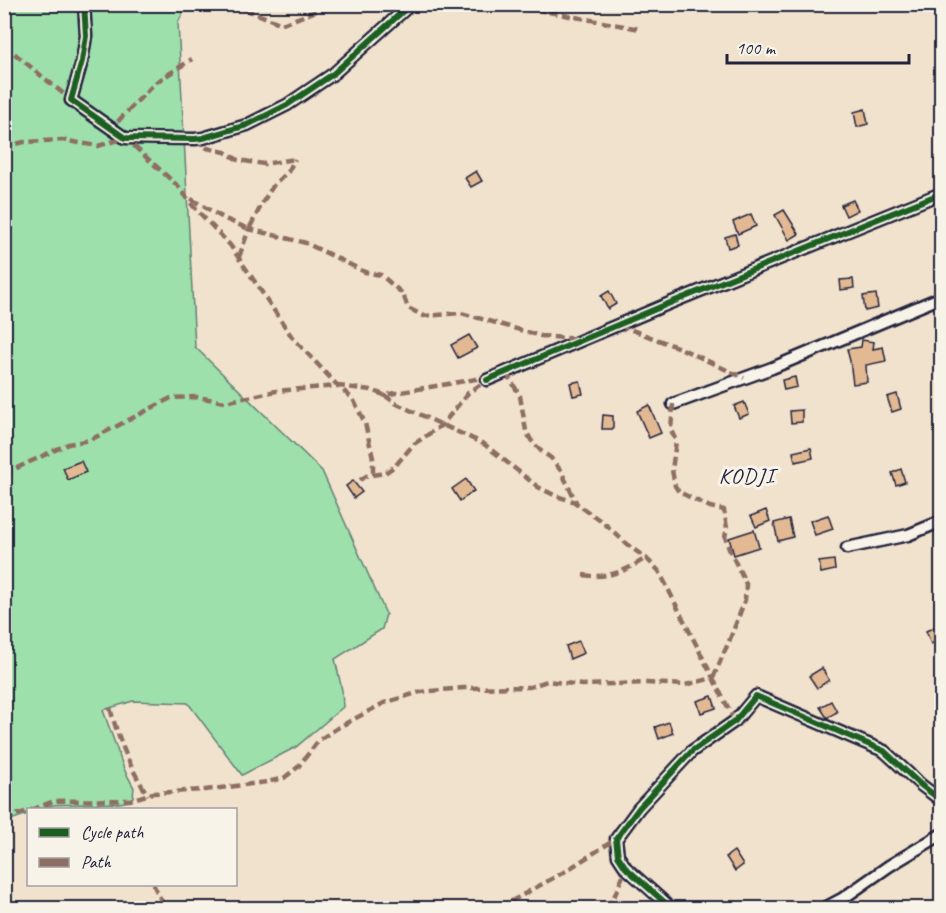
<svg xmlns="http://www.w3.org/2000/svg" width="946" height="913" viewBox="0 0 946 913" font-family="Caveat,sans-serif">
	<rect width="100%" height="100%" fill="#f1e2ce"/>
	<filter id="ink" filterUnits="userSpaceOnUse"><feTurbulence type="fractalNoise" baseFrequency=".0167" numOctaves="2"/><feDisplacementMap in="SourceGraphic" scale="12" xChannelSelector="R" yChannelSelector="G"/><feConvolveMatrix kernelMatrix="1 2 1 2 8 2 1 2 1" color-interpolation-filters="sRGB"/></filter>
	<g filter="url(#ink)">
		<polygon fill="#9ee0ab" stroke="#608173" stroke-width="1.5" points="4,5 187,5 178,23 195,347 322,471 386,614 382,629 335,659 342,690 343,707 296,747 242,775 188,703 133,701 103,710 124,769 134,788 133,797 129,801 120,803 54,805 41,809 28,810 28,814 5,822"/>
		<g fill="#e3b993" stroke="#22223b" stroke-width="1.5">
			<polygon points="865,109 868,124 857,127 854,112"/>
			<polygon points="476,171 482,181 471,187 465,178"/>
			<polygon points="853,200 858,210 846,216 841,205"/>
			<polygon points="784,210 799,234 789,240 775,215"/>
			<polygon points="751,214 756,226 738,234 733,222"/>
			<polygon points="735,234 738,245 728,248 725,237"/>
			<polygon points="853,279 854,288 841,290 840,280"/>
			<polygon points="609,291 616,304 608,309 601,296"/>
			<polygon points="876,294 878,308 865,311 863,296"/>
			<polygon points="469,335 477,348 458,358 451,345"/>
			<polygon points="862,340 874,342 873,349 883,347 886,361 866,365 867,382 853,384 850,361 847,349 861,347"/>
			<polygon points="795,377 797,387 784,390 782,380"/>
			<polygon points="580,381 583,394 573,396 570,383"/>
			<polygon points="897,394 901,409 892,412 887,397"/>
			<polygon points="744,402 749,414 739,418 734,406"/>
			<polygon points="649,405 661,433 649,438 637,411"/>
			<polygon points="802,410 802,422 791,423 790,411"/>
			<polygon points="603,415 613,416 613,429 602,429"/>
			<polygon points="811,448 813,458 795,462 793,452"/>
			<polygon points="81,461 86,472 68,480 63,468"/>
			<polygon points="901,469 905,482 896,485 892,473"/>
			<polygon points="466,479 474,491 460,501 452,489"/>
			<polygon points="353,481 362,492 354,498 346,486"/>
			<polygon points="766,510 770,521 756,527 751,516"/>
			<polygon points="828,515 833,529 815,535 810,521"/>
			<polygon points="789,519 793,537 778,541 774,523"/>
			<polygon points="754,530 759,547 734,555 729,538"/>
			<polygon points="834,560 835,570 821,573 819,562"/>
			<polygon points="935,627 941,640 931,644 926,631"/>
			<polygon points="579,641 584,653 570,659 566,646"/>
			<polygon points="822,668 829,680 817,688 809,676"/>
			<polygon points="712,696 716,708 701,713 697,701"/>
			<polygon points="831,701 837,712 827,718 820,707"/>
			<polygon points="669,722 673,733 659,739 655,727"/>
			<polygon points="734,851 743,865 735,871 726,857"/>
		</g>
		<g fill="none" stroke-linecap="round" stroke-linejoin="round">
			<g stroke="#22223b" stroke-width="15">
				<g id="street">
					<polyline points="84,4 86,36 82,61 71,100 125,138 195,139 203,138 247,125 287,105 333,74 411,4"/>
					<polyline points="487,380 670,303 942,193"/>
					<polyline points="673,404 772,368 942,297"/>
					<polyline points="847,548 908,535 942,521"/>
					<polyline points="671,908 626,868 618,856 616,839 639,808 692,751 735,721 756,696 884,751 921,785 942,801"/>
					<polyline points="825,908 842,899 889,866 942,834"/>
				</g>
			</g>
			<use href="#street" stroke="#f7f3e8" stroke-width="10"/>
			<g stroke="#8d6e63" stroke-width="4.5" stroke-dasharray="9 4.5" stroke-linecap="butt">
				<polyline points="232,4 282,24 335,4"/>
				<polyline points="523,4 543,11 640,29"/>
				<polyline points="4,45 71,100"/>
				<polyline points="109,132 121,118 155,83 192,59"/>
				<polyline points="195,139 207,148 225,152 238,160 264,164 295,159"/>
				<polyline points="4,147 24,142 62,140 98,146 125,138 179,187 193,206 230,245 292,337 338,386 353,399 365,423 373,458 373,475"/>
				<polyline points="191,199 225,219 249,229 264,200 275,183 288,172 295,159"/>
				<polyline points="239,257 249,229 306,243 365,272 381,275 403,294 408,308 424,316 461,313 541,336 577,339"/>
				<polyline points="619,325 682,349 744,378"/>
				<polyline points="506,372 520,396 526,431 531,440 541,451 551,458 561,471 577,504"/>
				<polyline points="384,395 397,404 484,444 538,487 556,496 573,501 605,524 629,546 646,558 659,571 713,678"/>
				<polyline points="673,404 671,430 676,441 672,470 675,486 679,492 710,507 724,510 727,528 725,537 729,549 746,584 745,600 730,639 713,678"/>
				<polyline points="4,474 68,444 90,440 171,398 197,397 225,402 276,391 338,386 371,390 384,395 482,378 487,380"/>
				<polyline points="360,480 366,476 385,473 395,466 414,444 442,425 468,393 487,380"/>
				<path d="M583 575C608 579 626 571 646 558"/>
				<path d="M110 708C119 740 129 767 148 795"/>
				<polyline points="31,810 54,801 130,800 153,793 205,790 267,782 284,778 298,767 319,740 339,727 384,703 420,692 464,688 530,687 547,681 582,685 647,683 685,685 713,678 735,721"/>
				<polyline points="4,819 28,811"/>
				<polyline points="153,884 165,908"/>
				<polyline points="499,908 564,872 616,839"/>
				<polyline points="607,908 615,895 626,868"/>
			</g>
			<g stroke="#f7f3e8" stroke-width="10">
				<g id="cycleway">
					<polyline points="84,4 86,36 82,61 71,100 125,138 195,139 203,138 247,125 287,105 333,74 411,4"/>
					<polyline points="487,380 670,303 942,193"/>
					<polyline points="671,908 626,868 618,856 616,839 639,808 692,751 735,721 756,696 884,751 921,785 942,801"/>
				</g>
			</g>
			<use href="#cycleway" stroke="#1b5e20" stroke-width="6"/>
		</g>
	</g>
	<g text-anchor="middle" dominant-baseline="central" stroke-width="6" stroke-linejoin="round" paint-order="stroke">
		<g font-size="22" letter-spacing="1.5" fill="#22223b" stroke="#f7f3e8">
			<text x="747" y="476">KODJI</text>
		</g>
	</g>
	<rect width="946" height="913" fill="none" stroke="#f7f3e8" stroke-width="24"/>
	<rect x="12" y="12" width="922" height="889" fill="none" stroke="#22223b" stroke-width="2" filter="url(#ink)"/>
	<rect x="27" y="808" width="210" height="78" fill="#f7f3e8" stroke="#a29fa3" stroke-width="1.5"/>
	<rect x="39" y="828" width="30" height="9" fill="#1b5e20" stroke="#a29fa3" stroke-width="1.5"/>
	<text x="81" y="838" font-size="18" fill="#22223b">Cycle path</text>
	<rect x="39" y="858" width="30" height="9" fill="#8d6e63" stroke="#a29fa3" stroke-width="1.5"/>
	<text x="81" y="868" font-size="18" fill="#22223b">Path</text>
	<path d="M727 54v9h182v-9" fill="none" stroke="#22223b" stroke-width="3"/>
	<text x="736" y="54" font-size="18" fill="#22223b" stroke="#f7f3e8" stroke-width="4.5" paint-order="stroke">100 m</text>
</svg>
